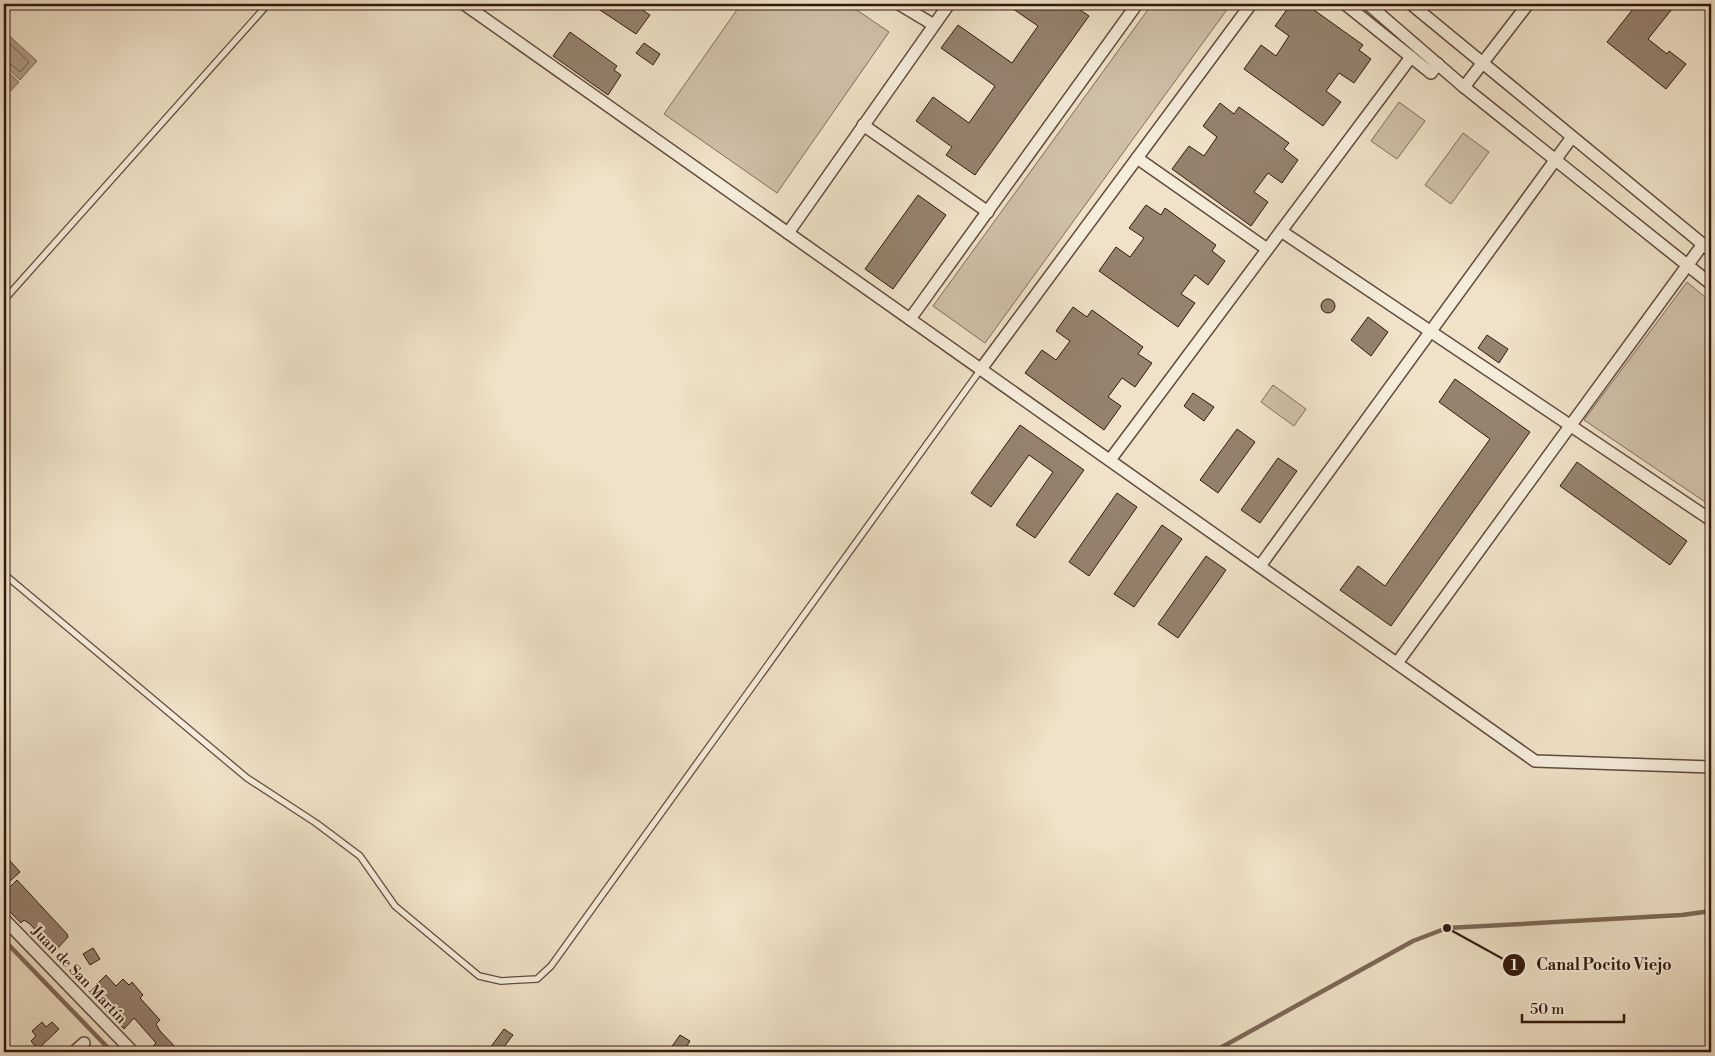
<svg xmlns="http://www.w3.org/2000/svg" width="1715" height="1056" viewBox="0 0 1715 1056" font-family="'Libre Bodoni',serif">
	<rect width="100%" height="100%" fill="#efe2c8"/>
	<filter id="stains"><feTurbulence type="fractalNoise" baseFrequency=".004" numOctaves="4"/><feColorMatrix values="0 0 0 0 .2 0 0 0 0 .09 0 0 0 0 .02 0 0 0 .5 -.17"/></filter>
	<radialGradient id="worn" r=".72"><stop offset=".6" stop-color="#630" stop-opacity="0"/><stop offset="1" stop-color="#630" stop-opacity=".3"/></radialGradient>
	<g fill="#cfc0a9" stroke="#816c5c">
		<polygon points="741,4 848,4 889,32 777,193 664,114"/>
		<polygon points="1152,4 1231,4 985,343 933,306"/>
		<polygon points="1399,102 1425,121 1397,159 1371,141"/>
		<polygon points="1463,133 1489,152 1451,204 1425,185"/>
		<polygon points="1687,282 1711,302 1711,506 1584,420"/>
		<polygon points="1273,385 1306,409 1294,426 1261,402"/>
	</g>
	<g fill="#af9e89" stroke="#7d6958">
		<polygon points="4,31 37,61 20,80 4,65"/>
		<polygon points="4,68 19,82 4,98"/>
	</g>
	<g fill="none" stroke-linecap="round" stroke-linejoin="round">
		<polyline stroke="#715c4c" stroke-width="1" points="4,38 29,62 20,72 8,62 4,61"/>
		<g stroke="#7d6958" stroke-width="4.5">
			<polyline points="4,940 112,1052"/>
			<polyline points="1213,1052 1413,941 1447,928 1682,915 1711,911"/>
		</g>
	</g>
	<g fill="#95826f" stroke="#33190f">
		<polygon points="591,4 633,4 650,15 636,34"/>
		<polygon points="1006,4 1072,4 1089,16 975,175 946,155 952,147 916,121 933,97 969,123 995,86 941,48 958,25 1012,63 1038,26"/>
		<polygon points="1291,4 1303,10 1307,5 1363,45 1359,50 1371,59 1354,83 1339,73 1326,91 1341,102 1323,126 1244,69 1261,45 1276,56 1289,36 1275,26"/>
		<polygon points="1637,4 1676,4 1648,39 1667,54 1669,51 1686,64 1666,89 1607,42"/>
		<polygon points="570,32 617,66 614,70 621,75 608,95 553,56"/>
		<polygon points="644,43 660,54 653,65 636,53"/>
		<polygon points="1220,103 1234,114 1239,107 1289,143 1284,149 1298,160 1282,183 1268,173 1254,192 1268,202 1251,226 1172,169 1189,146 1204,156 1217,137 1203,126"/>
		<polygon points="918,195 946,215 893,289 865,269"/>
		<polygon points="1146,205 1161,215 1165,208 1216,245 1212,251 1225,261 1208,285 1195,275 1181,294 1195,303 1178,327 1099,271 1116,247 1130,257 1144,238 1129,228"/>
		<circle cx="1328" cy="306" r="7"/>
		<polygon points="1073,307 1087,317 1092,310 1143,347 1138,354 1152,363 1135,387 1122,378 1108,397 1121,406 1104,430 1025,373 1042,350 1056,360 1070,341 1056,331"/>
		<polygon points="1368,317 1388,332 1371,356 1351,340"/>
		<polygon points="1487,335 1508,349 1499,363 1478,348"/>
		<polygon points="1455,379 1530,432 1391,626 1340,590 1358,566 1385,586 1490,439 1439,402"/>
		<polygon points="1193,393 1214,407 1204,421 1184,406"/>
		<polygon points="1020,425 1084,470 1035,538 1016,525 1053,472 1029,455 991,507 971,493"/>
		<polygon points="1237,429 1255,442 1218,493 1200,480"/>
		<polygon points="1278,458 1297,471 1260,523 1241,510"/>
		<polygon points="1577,462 1687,541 1670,565 1560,486"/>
		<polygon points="1117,493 1137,507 1089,576 1069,562"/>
		<polygon points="1162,525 1182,539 1134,607 1114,594"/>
		<polygon points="1206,556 1226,570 1178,638 1158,624"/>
		<polygon points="4,854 20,872 10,881 4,874"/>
		<polygon points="17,880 67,934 68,937 55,951 30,924 24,920 21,923 4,906 4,893"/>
		<polygon points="93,948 100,959 90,965 83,954"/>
		<polygon points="106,975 116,986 123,979 129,985 132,982 143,995 140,998 160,1020 156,1024 160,1031 180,1052 147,1052 156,1043 134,1018 124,1029 110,1015 90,991"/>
		<polygon points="42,1022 46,1027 52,1022 59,1029 38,1049 31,1041 36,1036 32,1031"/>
		<polygon points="504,1029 513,1035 500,1052 487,1052"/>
		<polygon points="680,1035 690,1041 683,1052 668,1052"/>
	</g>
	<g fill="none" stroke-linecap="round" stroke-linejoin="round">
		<g stroke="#624b3d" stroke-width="8">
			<g id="lane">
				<polyline points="4,300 268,4"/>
				<polyline points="4,574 247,778 316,823 360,856 395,906 479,976 501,981 537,979 551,966 981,369"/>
			</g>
		</g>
		<g stroke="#624b3d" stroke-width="14">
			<g id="street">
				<polyline points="464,4 1535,761 1711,767"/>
				<polyline points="899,4 934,25"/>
				<polyline points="1345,4 1431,73 1438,64"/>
				<polyline points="1368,4 1464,87 1711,284"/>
				<polyline points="1411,4 1711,251"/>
				<polyline points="1464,87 1528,4"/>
				<polyline points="863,125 988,212"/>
				<polyline points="1137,158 1267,249"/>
				<polyline points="1281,231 1711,520"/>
				<polyline points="788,233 949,4"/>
				<polyline points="910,319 1137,4"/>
				<polyline points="981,369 1251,4"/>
				<polyline points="1110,460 1411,57"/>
				<polyline points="1260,566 1572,137"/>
				<polyline points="1397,663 1703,244"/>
				<polyline points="4,919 133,1052"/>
				<polyline points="74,1052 84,1043"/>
			</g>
		</g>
		<use href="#lane" stroke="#f5ecdb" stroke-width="5.5"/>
		<use href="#street" stroke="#f5ecdb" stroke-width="11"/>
	</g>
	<g text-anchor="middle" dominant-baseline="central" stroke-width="4" stroke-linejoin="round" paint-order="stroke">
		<g font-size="15" fill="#33190f" stroke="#f5ecdb">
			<text transform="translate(79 975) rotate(46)">Juan de San Martín</text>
		</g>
	</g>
	<path fill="none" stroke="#33190f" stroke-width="2" d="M1447 928L1514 965"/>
	<g fill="#33190f" stroke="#f5ecdb" stroke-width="2">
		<circle cx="1447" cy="928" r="5"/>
		<circle cx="1514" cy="965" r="12"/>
	</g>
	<g font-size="15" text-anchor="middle" font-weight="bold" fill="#fff">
		<text x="1514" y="970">1</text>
	</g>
	<g font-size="16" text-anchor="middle" font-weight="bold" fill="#33190f" stroke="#f5ecdb" stroke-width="4" stroke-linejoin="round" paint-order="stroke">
		<text x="1604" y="970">Canal Pocito Viejo</text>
	</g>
	<rect width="1715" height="1056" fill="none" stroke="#efe2c8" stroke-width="20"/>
	<rect x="5" y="5" width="1705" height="1046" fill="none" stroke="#33190f" stroke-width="2.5"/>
	<rect x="10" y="10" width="1695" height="1036" fill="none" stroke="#33190f"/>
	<path d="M1522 1014v8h102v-8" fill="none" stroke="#33190f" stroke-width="2.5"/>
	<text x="1530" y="1014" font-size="15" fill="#33190f" stroke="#f5ecdb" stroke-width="4" paint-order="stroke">50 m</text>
	<rect width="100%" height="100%" filter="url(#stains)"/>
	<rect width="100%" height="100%" fill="url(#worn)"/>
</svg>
